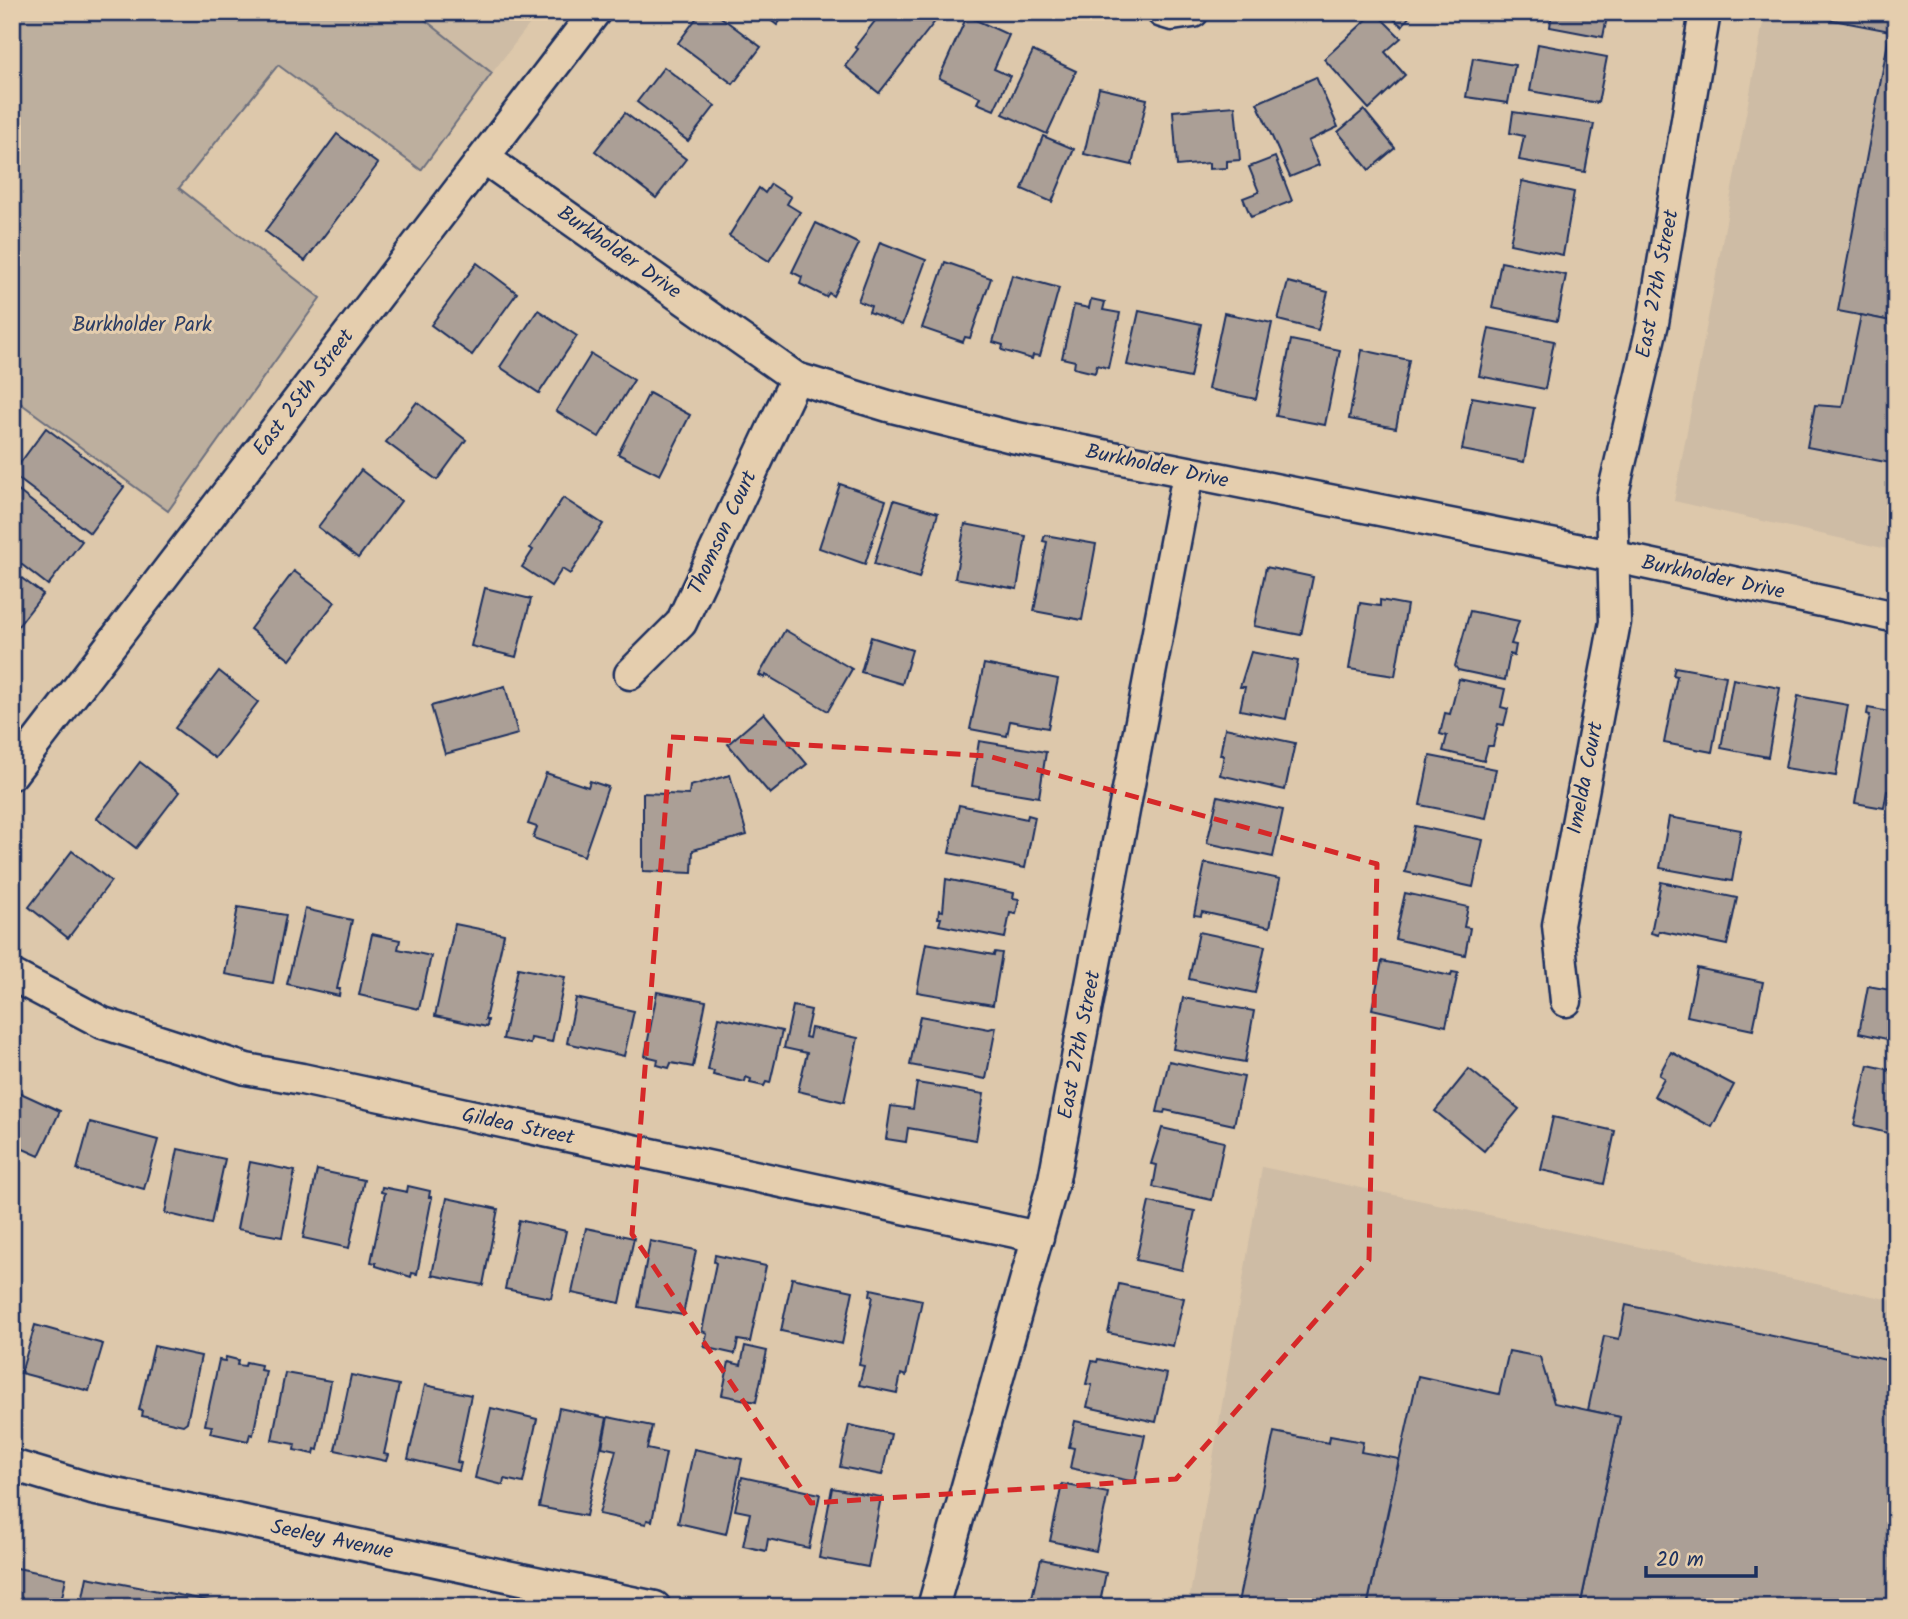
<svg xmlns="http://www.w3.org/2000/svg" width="1908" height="1619" viewBox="0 0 1908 1619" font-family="Kalam,sans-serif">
	<rect width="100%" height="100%" fill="#ddc8ab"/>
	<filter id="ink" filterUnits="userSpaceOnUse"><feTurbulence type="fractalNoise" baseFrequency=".0143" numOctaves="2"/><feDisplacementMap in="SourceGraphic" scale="14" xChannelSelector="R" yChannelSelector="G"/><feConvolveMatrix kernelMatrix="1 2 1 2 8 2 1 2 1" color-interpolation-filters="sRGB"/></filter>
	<g filter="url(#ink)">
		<g fill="#cebca5">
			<polygon points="415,12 539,12 492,73"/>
			<polygon points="1765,12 1896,12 1896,551 1674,501"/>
			<polygon points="1262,1167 1896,1301 1896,1607 1188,1607"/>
		</g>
		<polygon fill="#bdaf9e" stroke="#6c6f7e" stroke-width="2" points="12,12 415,12 492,73 421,170 278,65 179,188 320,298 168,511 12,397"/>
		<g fill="#ab9f96" stroke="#1b2f5e" stroke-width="2">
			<polygon points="701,12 714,12 761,47 733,84 678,43"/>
			<polygon points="760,12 787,12 777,25"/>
			<polygon points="882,12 940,15 879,93 845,66 858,49 855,47"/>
			<polygon points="1375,12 1401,38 1385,52 1405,75 1369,109 1324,59"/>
			<polygon points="1385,12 1413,12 1402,26"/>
			<polygon points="1552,12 1608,12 1603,37 1550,27"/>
			<polygon points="1792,12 1896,12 1896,322 1838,311 1890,31"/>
			<polygon points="967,16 1009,35 994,69 1010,76 994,110 977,103 980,97 939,78"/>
			<polygon points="1538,44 1607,57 1598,103 1530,91"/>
			<polygon points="1033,51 1076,71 1047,134 1003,114"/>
			<polygon points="1473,58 1515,65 1508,103 1466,97"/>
			<polygon points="664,67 715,106 688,141 637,102"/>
			<polygon points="1316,77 1338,127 1308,141 1319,165 1290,177 1257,103"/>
			<polygon points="1099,88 1147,99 1132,165 1084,154"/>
			<polygon points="1235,106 1240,160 1227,161 1227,168 1209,169 1209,163 1177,166 1173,111"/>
			<polygon points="1364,110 1395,148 1369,170 1338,132"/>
			<polygon points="1513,112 1594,124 1585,172 1519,160 1524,136 1510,133"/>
			<polygon points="625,113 686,159 656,198 595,151"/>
			<polygon points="337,134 378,164 305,261 265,231"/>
			<polygon points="1043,136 1074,149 1052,202 1022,189"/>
			<polygon points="1275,157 1292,201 1251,217 1243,198 1259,192 1249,167"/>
			<polygon points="1522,181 1574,192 1563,255 1510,244"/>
			<polygon points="771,184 791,197 787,204 800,212 769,261 729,236 759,188 765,193"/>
			<polygon points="816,223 859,244 833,296 829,293 826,297 800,284 802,277 792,272"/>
			<polygon points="880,242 926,260 902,325 869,312 871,306 858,301"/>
			<polygon points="945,262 991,278 970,338 965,337 963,342 922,328"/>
			<polygon points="1501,262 1566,275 1557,321 1492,308"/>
			<polygon points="477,263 517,293 472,355 431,325"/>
			<polygon points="1012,275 1059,288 1040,356 1033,355 1032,359 1002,350 1003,345 993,342"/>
			<polygon points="1288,282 1328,292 1318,330 1278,320"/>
			<polygon points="1091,299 1105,302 1103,310 1120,313 1108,368 1097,365 1095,373 1074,368 1075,361 1062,358 1074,305 1089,308"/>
			<polygon points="538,310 577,336 539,393 500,367"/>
			<polygon points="1139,311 1201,324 1190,378 1127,365"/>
			<polygon points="1224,313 1272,323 1256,399 1208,389"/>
			<polygon points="1861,315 1896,322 1896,464 1807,447 1815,405 1842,407"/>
			<polygon points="1489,328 1554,341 1545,389 1479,376"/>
			<polygon points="1291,340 1340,350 1325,425 1276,416"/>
			<polygon points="1362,350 1409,360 1396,428 1349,419"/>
			<polygon points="591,354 634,380 599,437 556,411"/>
			<polygon points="649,393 690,415 660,475 618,454"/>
			<polygon points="1472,397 1534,408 1524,462 1462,450"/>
			<polygon points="417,402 466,440 437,480 386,442"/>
			<polygon points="46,428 124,487 90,533 12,474"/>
			<polygon points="361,470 401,501 358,558 318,527"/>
			<polygon points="840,484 886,500 865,564 819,548"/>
			<polygon points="12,486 82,541 48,585 12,557"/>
			<polygon points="563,498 603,524 570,574 562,569 551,586 522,567 533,550 530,548"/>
			<polygon points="894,500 938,513 919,578 874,564"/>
			<polygon points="965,524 1026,536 1017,589 955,578"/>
			<polygon points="1045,535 1096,544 1082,620 1034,611 1047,542 1043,541"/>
			<polygon points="1266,567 1313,577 1301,635 1254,626"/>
			<polygon points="12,571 43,594 12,634"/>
			<polygon points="294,571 335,602 290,660 250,629"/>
			<polygon points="485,588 531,599 516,657 471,646"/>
			<polygon points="1380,600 1407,605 1395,676 1349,669 1360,603 1380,606"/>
			<polygon points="1470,611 1519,621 1511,644 1516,645 1514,656 1510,654 1505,680 1458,670 1455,666"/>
			<polygon points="785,630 852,669 828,711 766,675 765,678 759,675"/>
			<polygon points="871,637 912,650 902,684 861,672"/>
			<polygon points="1251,652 1298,661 1286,719 1240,710 1245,687 1240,687"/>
			<polygon points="984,664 1058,679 1048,728 1010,721 1007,736 970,729"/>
			<polygon points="1675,667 1726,676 1712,752 1664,743 1677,676 1673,675"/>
			<polygon points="219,671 258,702 215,758 175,728"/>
			<polygon points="1459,679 1505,689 1501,707 1508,709 1504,725 1498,724 1493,746 1488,746 1484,761 1443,751 1447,736 1440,734 1445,713 1450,714"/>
			<polygon points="1733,679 1780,688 1768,757 1721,748"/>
			<polygon points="505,686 518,734 445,754 431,706"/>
			<polygon points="1798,696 1848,705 1836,776 1785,768"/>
			<polygon points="1868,708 1896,713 1896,792 1887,791 1884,808 1855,803 1870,715 1867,714"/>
			<polygon points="764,713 807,764 770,794 728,744"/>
			<polygon points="1225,728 1295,743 1285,790 1220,775 1224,755 1220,755"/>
			<polygon points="979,741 1046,752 1039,797 972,786"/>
			<polygon points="1430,756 1496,769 1486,818 1420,805"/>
			<polygon points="140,762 179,792 136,848 97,818"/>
			<polygon points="546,773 588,787 590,781 608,787 584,856 533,838 537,827 528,824"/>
			<polygon points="730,775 747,835 693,850 692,873 643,871 643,793 689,795 690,786"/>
			<polygon points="1218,796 1283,810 1273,857 1207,843"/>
			<polygon points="959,805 1027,819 1028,815 1035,817 1025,868 949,853"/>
			<polygon points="1669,817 1741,830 1732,881 1660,868"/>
			<polygon points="1415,826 1483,840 1473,887 1405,872"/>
			<polygon points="72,851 111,881 68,938 29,907"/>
			<polygon points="1205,863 1280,879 1270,927 1202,912 1201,916 1194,915"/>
			<polygon points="946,879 1014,893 1013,898 1019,899 1016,914 1010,913 1005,938 939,925 941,918 938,918 939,910 943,911"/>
			<polygon points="1661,882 1737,898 1727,945 1659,931 1658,935 1651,933"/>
			<polygon points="1405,893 1468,907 1464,927 1470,928 1465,955 1395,939"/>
			<polygon points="238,907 286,915 273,983 225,974"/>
			<polygon points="305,909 352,920 337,989 340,989 339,996 287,984"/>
			<polygon points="455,924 504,934 485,1020 488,1020 487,1027 435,1016"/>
			<polygon points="1199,932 1265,946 1255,993 1189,979"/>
			<polygon points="372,934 400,940 398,949 431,956 419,1009 359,995"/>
			<polygon points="926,943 994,955 995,952 1002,953 993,1005 917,992"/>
			<polygon points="1382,961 1451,976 1452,972 1458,973 1446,1026 1372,1009"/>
			<polygon points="518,968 565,977 552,1042 531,1038 530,1044 503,1039"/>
			<polygon points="1697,968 1763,982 1753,1030 1687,1016"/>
			<polygon points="1868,986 1896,991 1896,1041 1859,1033"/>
			<polygon points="657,992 706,1001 693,1067 671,1063 669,1068 657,1065 658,1059 645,1056"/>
			<polygon points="576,998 634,1011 624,1056 567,1043"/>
			<polygon points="1183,998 1254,1011 1245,1062 1173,1049"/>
			<polygon points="793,1006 811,1010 805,1037 809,1038 811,1028 858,1038 844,1102 798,1091 807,1053 784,1048"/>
			<polygon points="920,1016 989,1029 996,1027 986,1079 910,1065"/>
			<polygon points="719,1017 782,1031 770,1083 766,1082 764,1086 750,1083 751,1079 746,1077 745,1082 713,1075 714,1071 708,1070"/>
			<polygon points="1671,1052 1734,1085 1712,1127 1654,1096 1664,1078 1659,1075"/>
			<polygon points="1169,1061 1244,1077 1234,1125 1165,1110 1164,1113 1157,1112"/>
			<polygon points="1868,1065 1896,1071 1896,1135 1854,1125"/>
			<polygon points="1469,1069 1519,1109 1484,1151 1435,1111"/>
			<polygon points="917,1083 984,1094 976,1140 908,1128 906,1142 886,1139 891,1106 913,1109"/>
			<polygon points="12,1089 60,1111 39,1156 12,1144"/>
			<polygon points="1553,1117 1615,1131 1604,1184 1541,1170"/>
			<polygon points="90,1122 158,1140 144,1189 77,1170"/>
			<polygon points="1162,1128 1224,1142 1212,1200 1153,1187 1157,1165 1151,1164"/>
			<polygon points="178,1149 225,1159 211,1224 165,1213"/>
			<polygon points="250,1162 295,1171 282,1237 237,1229"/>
			<polygon points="317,1170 364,1180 349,1248 303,1238"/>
			<polygon points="408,1186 430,1191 429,1197 432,1197 417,1274 412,1273 411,1277 376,1266 376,1263 371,1262 385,1193 381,1192 382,1187 407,1192"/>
			<polygon points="447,1198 498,1209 483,1285 432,1275"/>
			<polygon points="1149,1202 1195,1211 1182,1270 1136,1260"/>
			<polygon points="519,1220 566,1231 551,1298 505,1289"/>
			<polygon points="586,1228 634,1238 620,1303 572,1293"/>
			<polygon points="650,1241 696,1250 683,1315 638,1307"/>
			<polygon points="715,1255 766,1266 750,1342 738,1340 735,1354 704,1347 707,1333 702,1331 716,1263 714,1262"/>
			<polygon points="792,1278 853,1291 842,1344 781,1331"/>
			<polygon points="1119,1284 1184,1298 1173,1346 1108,1333"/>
			<polygon points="871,1289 922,1300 906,1376 901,1374 897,1393 859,1385 864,1366 859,1365 873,1296 870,1295"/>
			<polygon points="1626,1305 1896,1362 1896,1607 1580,1607 1620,1417 1588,1410 1604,1336 1619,1339"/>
			<polygon points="35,1325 103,1344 89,1391 21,1373"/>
			<polygon points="154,1346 201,1356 187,1422 183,1425 142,1416 143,1411 139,1410"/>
			<polygon points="745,1346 767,1351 756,1402 722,1395 729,1362 741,1365"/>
			<polygon points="1509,1351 1540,1357 1554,1403 1620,1417 1580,1607 1367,1607 1418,1376 1499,1394"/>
			<polygon points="226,1357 238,1360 237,1365 245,1366 246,1362 261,1365 260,1370 266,1371 253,1435 250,1434 248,1441 210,1433 212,1426 205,1425 219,1360 225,1361"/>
			<polygon points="1098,1359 1167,1374 1156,1422 1087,1407 1092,1385 1086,1384 1092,1361 1097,1362"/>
			<polygon points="285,1373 331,1381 318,1450 315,1449 314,1454 294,1450 295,1444 272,1440"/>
			<polygon points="351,1375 399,1385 384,1454 388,1455 386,1461 335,1450"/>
			<polygon points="425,1385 471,1395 457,1462 461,1463 459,1471 408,1459"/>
			<polygon points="491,1408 537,1419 523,1483 504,1479 503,1485 475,1478"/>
			<polygon points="559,1408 607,1418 586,1516 539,1507"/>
			<polygon points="608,1417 652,1426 647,1449 666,1453 652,1521 647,1520 646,1524 599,1514 616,1450 602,1447"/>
			<polygon points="1075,1421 1145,1435 1135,1482 1070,1468 1074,1448 1069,1447"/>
			<polygon points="849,1425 891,1434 882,1475 840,1467"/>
			<polygon points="1274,1432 1329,1443 1330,1436 1363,1442 1361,1452 1399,1459 1367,1607 1237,1607"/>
			<polygon points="694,1449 742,1459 726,1534 678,1523"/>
			<polygon points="742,1477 820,1494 809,1548 768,1539 766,1551 743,1546 750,1513 735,1510"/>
			<polygon points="1062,1484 1108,1493 1096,1551 1050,1541"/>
			<polygon points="832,1488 881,1497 868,1567 819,1558"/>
			<polygon points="1041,1559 1106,1573 1099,1607 1030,1606"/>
			<polygon points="12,1567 66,1578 60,1607 12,1607"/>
			<polygon points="87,1577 240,1607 81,1607"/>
		</g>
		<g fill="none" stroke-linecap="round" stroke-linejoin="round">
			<g stroke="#1b2f5e" stroke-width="35">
				<g id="minor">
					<polyline points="1162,12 1172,15 1193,12"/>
					<polyline points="484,158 796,378 888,406 1012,437 1611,556 1896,617"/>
					<polyline points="630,674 681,623 796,378"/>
					<polyline points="12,774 595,12"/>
					<polyline points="12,975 103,1023 246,1069 302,1079 1038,1237"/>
					<polyline points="1566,1001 1558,925 1615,622 1612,498 1653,323 1705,12"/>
					<polyline points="12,1465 92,1489 655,1607"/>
					<polyline points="933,1607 1054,1179 1188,474"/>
				</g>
			</g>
			<use href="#minor" stroke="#e5ceae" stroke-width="30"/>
		</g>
	</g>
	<path fill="none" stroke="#d62828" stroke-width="5" stroke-dasharray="14 9" stroke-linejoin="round" d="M671 737 988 756 1377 864 1369 1260 1176 1479 811 1503 632 1234Z"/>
	<g text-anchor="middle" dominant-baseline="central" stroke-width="6" stroke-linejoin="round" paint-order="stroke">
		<g font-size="21" fill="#1b2f5e" stroke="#e5ceae">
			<text transform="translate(619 253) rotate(35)">Burkholder Drive</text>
			<text transform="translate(1658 284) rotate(-79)">East 27th Street</text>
			<text transform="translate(304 393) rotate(-53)">East 25th Street</text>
			<text transform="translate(1157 467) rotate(12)">Burkholder Drive</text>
			<text transform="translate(723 533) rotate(-65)">Thomson Court</text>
			<text transform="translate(1713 578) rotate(12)">Burkholder Drive</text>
			<text transform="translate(1586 778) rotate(-79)">Imelda Court</text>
			<text transform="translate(1080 1045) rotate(-79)">East 27th Street</text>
			<text transform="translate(518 1127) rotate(12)">Gildea Street</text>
			<text transform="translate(332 1540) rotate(12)">Seeley Avenue</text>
		</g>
		<g font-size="21" fill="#2b3c64" stroke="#e5ceae">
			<text x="142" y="325">Burkholder Park</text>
		</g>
	</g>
	<rect width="1908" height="1619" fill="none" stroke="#e5ceae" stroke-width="42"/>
	<rect x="21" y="21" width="1866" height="1577" fill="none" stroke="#1b2f5e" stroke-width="2.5" filter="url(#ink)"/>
	<path d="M1646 1566v10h110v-10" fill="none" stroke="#1b2f5e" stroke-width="3.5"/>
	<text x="1656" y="1566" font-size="21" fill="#1b2f5e" stroke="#e5ceae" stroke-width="5" paint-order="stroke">20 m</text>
</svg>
